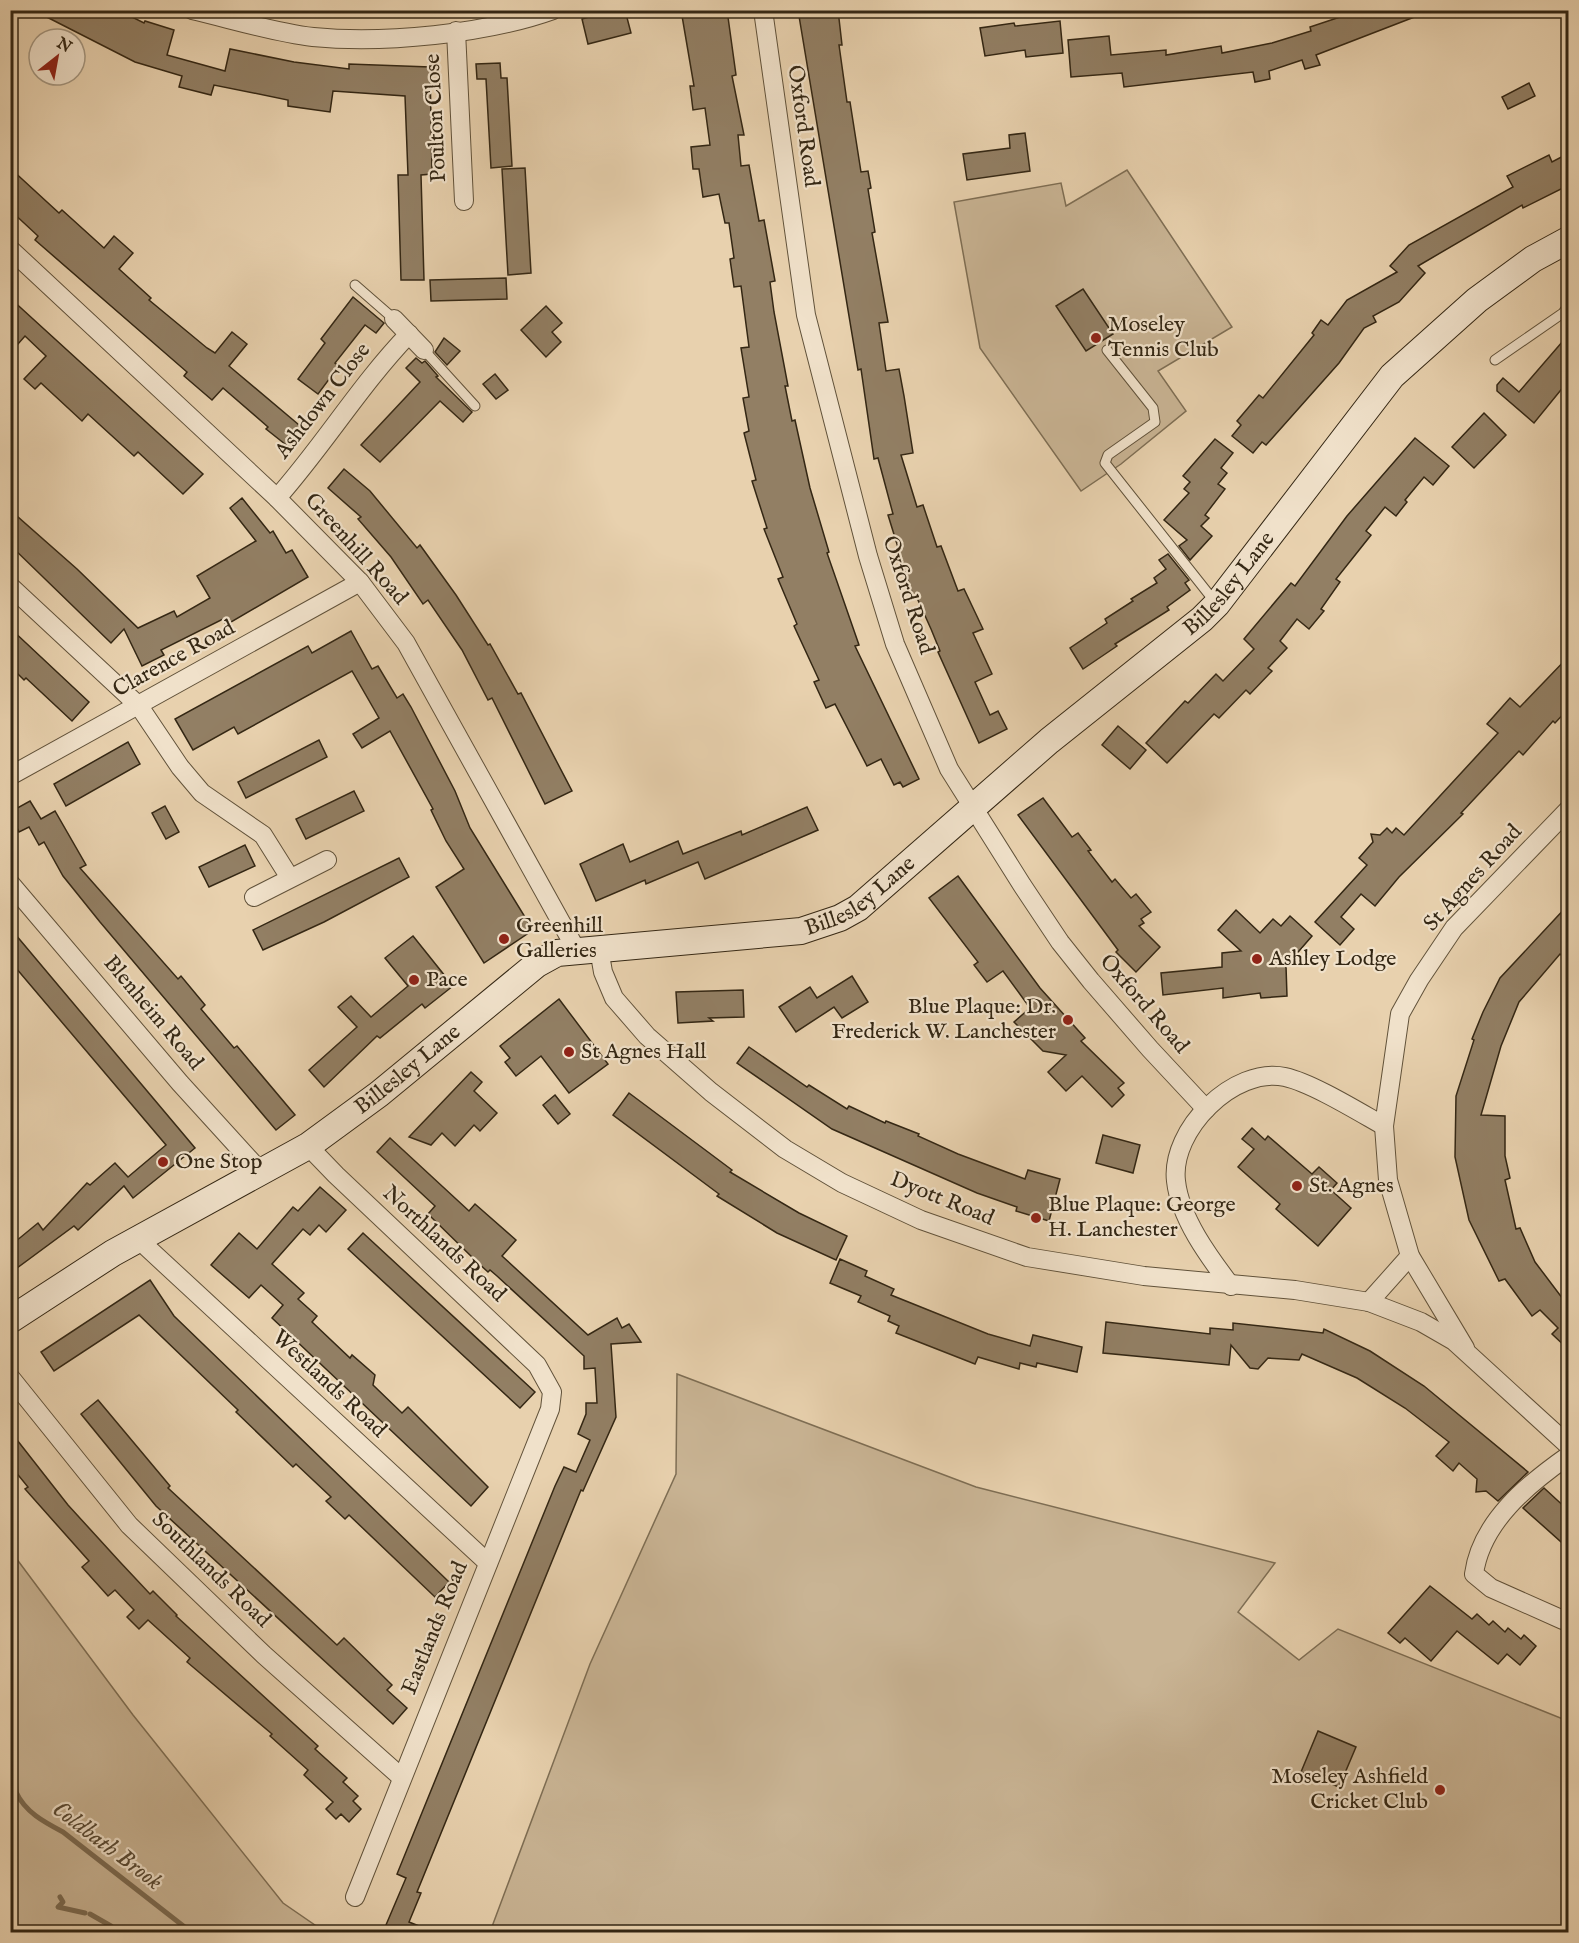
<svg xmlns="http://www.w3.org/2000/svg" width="1579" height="1943" viewBox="0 0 1579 1943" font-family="'IM FELL English',serif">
	<rect width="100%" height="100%" fill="#e8d1ae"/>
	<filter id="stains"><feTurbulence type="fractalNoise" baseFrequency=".00333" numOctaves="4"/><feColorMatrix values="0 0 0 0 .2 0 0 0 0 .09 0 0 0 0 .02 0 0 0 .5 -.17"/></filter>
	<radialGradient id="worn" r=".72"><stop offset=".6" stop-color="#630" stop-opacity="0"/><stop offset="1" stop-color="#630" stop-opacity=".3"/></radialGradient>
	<g fill="#c9b494" stroke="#7e6e54" stroke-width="1.5">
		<polygon points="1127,170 1232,327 1158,371 1186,411 1121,464 1081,491 980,348 954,202 1061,183 1066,206"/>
		<polygon points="677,1374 976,1487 1275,1563 1238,1612 1299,1660 1338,1629 1568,1721 1568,1932 490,1932 590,1664 676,1474"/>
		<polygon points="10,1550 133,1715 283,1903 325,1932 11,1932"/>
	</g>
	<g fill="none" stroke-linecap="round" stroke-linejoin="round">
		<g stroke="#7b6a51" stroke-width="5">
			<path d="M10 1671 16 1792C25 1812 44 1822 63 1832L191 1932"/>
			<polyline points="60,1897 63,1902 58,1907 85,1913"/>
			<polyline points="90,1914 111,1926 117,1932"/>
		</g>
	</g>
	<g fill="#927f64" stroke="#342714" stroke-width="1.5">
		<polygon points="33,10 118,10 144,23 145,21 174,30 167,55 225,71 230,49 294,62 349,69 349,64 430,67 432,174 421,175 424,280 401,280 398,175 408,175 405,96 333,91 330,112 288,106 288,100 214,85 211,95 179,87 182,76 135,62"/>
		<polygon points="613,10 625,10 631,33 588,44 582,19"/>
		<polygon points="681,10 727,10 736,75 732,76 744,135 738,135 741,166 749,165 759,221 764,220 775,281 770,282 774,312 788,386 785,386 792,421 795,420 810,488 829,552 827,553 859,645 855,646 919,779 903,787 900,782 894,785 881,759 867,766 835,704 826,708 814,682 819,680 794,626 797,624 778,579 783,577 764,529 767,528 752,481 756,480 744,433 749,431 743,398 749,397 741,348 749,347 741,286 734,287 730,259 734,258 729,223 725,223 719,194 703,197 699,169 693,169 691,147 710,145 705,108 693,110 690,86 694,86"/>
		<polygon points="798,10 838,10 842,45 839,45 847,102 850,102 861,172 868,171 871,188 868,189 875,232 872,233 888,322 879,323 886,371 899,369 904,396 913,453 901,455 917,507 923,505 937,547 941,546 958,591 964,589 983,629 973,633 992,674 975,682 990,715 998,711 1007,729 979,743 938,652 940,651 931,629 917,598 914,599 888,515 893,514 878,458 874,459 861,369 858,370"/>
		<polygon points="1361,10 1430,11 1316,55 1320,65 1305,69 1302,60 1269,71 1270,79 1255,82 1253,72 1124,87 1122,73 1071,77 1068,40 1109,36 1111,55 1166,50 1166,55 1221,46 1222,53 1272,43 1311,31 1310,27"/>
		<polygon points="1060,21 1063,53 1026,57 1025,50 985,56 980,28 1014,23 1015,26"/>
		<polygon points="500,63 501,78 507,78 512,166 491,168 486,79 477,79 476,64"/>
		<polygon points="1529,83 1535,96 1508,109 1502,97"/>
		<polygon points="1025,133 1030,171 967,180 963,154 1010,148 1009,135"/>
		<polygon points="1569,153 1569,185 1523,208 1522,205 1418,266 1425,273 1399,302 1373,316 1376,322 1364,328 1339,363 1266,445 1262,442 1253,453 1232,436 1241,425 1237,421 1259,395 1263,398 1314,335 1312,333 1321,320 1328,325 1347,300 1397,272 1390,266 1409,245 1513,187 1507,176 1549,155 1552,162"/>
		<polygon points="10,168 59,213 62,210 104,248 114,236 133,253 119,269 151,298 149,300 207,348 215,353 232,332 247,344 229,366 305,430 290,448 266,429 268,427 223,388 212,400 184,376 187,372 35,240 38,236 10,210"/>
		<polygon points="525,168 531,273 508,275 502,169"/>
		<polygon points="506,278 507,299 431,301 430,280"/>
		<polygon points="1083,289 1113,334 1086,351 1056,306"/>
		<polygon points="353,297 384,323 376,333 365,325 335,363 339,366 318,394 298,379 325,343 321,339"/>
		<polygon points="10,298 203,474 183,494 138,452 134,456 88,414 82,421 41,383 35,389 24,379 46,356 25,336 10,353"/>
		<polygon points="546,306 562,323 552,332 561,342 546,357 521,330"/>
		<polygon points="1569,334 1569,380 1534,423 1497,391 1497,385 1503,378 1519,392"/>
		<polygon points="444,338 460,351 447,365 435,352"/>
		<polygon points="416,358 422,363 425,361 438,376 436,377 472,412 463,422 440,401 380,462 361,445 420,382 406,368"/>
		<polygon points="495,374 508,390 496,399 483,384"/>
		<polygon points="1484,413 1506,435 1474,468 1452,447"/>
		<polygon points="1415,438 1449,466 1433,485 1424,477 1405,500 1407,502 1396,516 1385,507 1366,531 1371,535 1336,579 1340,582 1321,609 1324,611 1309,629 1297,619 1280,641 1287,648 1268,668 1272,671 1250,694 1246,690 1219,718 1214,714 1167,763 1146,743 1185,701 1188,703 1216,674 1223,681 1254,649 1244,639 1291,583 1295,586 1347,516"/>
		<polygon points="1215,439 1233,453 1221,468 1227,473 1218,484 1225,489 1205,515 1209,518 1201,526 1212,536 1190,560 1179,546 1187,540 1164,520 1189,493 1184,489 1190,482 1183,476"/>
		<polygon points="344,469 370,491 417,548 420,545 456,595 488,645 490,644 518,694 521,693 572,791 545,804 492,698 488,700 462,650 428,600 423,604 391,557 358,519 361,517 328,488"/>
		<polygon points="242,498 270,533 273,531 286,553 292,550 308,577 226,625 223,619 161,650 164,655 142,666 124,629 111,643 10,545 10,510 77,569 138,628 174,611 177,617 210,598 197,576 256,541 230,508"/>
		<polygon points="1168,554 1189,580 1185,583 1190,590 1167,607 1169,610 1115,644 1117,646 1083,669 1070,648 1107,623 1105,619 1133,601 1131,599 1157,583 1154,578 1166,569 1159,560"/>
		<polygon points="10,628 89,702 72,721 26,678 24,680 18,674 10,683"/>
		<polygon points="351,631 372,669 378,666 397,698 403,694 411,707 455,791 470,828 533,930 484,963 436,887 464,869 446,841 431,810 433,809 390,731 362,748 353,734 379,718 352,671 238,734 234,727 193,750 175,719 308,646 312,653"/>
		<polygon points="1569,656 1569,708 1555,723 1553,721 1523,755 1519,751 1461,813 1463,814 1399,877 1375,906 1361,894 1341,917 1354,929 1340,945 1315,922 1367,865 1359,858 1373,842 1371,834 1380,835 1387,828 1392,833 1396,828 1404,835 1498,733 1487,724 1510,698 1520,707"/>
		<polygon points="1118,726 1146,750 1130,769 1102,745"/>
		<polygon points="319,740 327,757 246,798 238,782"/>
		<polygon points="128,742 140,764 66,806 54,784"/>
		<polygon points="354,791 364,811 306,839 296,819"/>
		<polygon points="1043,798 1072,837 1078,833 1091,850 1088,851 1112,882 1115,879 1131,898 1136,894 1151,912 1141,919 1144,923 1139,926 1160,947 1136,972 1116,952 1118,950 1018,815"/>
		<polygon points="30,801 41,819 55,811 86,865 80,868 178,979 181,976 205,1005 201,1009 234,1048 237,1046 295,1115 276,1130 100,922 63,876 44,842 39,845 29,827 19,832 10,812"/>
		<polygon points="165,806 179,832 166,839 152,813"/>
		<polygon points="807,807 818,830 705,879 698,862 646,884 645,880 596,901 580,864 623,844 630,862 678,841 683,854 741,831 742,835"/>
		<polygon points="245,845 255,866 209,887 199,867"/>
		<polygon points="399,858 409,877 324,922 263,950 253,930"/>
		<polygon points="958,876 1040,988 1085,1038 1081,1041 1124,1083 1118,1088 1124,1095 1112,1107 1082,1076 1066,1091 1048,1072 1066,1055 1043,1051 1014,1022 1030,1008 1003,971 987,982 974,965 978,962 929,898"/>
		<polygon points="1569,904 1569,962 1560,954 1519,1002 1501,1046 1481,1115 1505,1116 1505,1156 1510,1178 1505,1180 1516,1229 1520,1228 1535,1262 1569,1307 1569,1350 1552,1334 1558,1328 1540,1310 1532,1316 1505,1279 1499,1281 1469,1220 1455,1157 1456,1096 1474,1040 1472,1039 1483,1012 1500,978"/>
		<polygon points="1236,910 1260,933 1273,919 1281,926 1290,916 1312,936 1286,966 1287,996 1261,998 1260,993 1223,998 1223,988 1163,995 1161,973 1222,967 1222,953 1241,951 1218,930"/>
		<polygon points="10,928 195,1148 133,1198 124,1186 78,1230 74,1226 17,1268 10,1260 10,1246 38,1223 43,1230 87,1183 90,1185 115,1163 128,1177 166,1145 10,961"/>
		<polygon points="413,936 453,986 425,1008 422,1004 380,1038 377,1036 324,1087 309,1070 357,1027 338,1007 351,996 371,1017 408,986 385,958"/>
		<polygon points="852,976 868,1002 842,1018 834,1007 796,1032 779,1007 810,987 817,998"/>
		<polygon points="743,990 744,1017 709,1018 713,1021 678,1023 676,992"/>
		<polygon points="559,999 608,1064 569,1093 541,1056 516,1076 505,1062 510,1058 500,1046"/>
		<polygon points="749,1047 807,1087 809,1085 847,1109 849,1106 885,1123 886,1121 919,1134 918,1136 958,1154 1025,1179 1028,1170 1060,1179 1049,1221 1016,1211 1017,1207 977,1193 832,1129 737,1063"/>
		<polygon points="471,1072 482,1082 474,1091 497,1113 480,1131 474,1125 455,1146 442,1133 431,1145 409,1137"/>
		<polygon points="629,1093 732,1170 730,1172 799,1213 847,1236 836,1260 777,1233 717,1196 719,1194 613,1115"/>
		<polygon points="555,1095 570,1114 558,1124 543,1105"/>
		<polygon points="1252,1128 1265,1140 1268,1136 1312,1174 1319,1167 1337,1183 1331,1190 1351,1208 1318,1246 1276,1209 1280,1204 1238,1167 1254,1149 1242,1139"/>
		<polygon points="1103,1135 1140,1145 1133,1173 1096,1163"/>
		<polygon points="390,1138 469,1211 475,1204 516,1240 502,1256 588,1335 617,1318 622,1328 629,1324 641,1342 611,1344 616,1417 583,1491 581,1490 417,1892 421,1893 409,1922 434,1932 383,1932 406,1878 397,1874 555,1486 564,1467 576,1472 590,1440 578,1434 586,1414 586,1403 597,1403 595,1368 584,1369 584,1356 497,1276 490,1270 488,1272 476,1261 428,1214 435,1206 377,1152"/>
		<polygon points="320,1187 346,1210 326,1232 319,1225 310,1235 303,1229 272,1264 304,1293 298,1299 317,1316 312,1322 350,1358 352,1355 375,1375 373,1385 402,1413 408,1407 488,1487 471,1506 272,1318 283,1305 261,1285 249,1298 211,1265 239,1233 257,1249 293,1207 298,1211"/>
		<polygon points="363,1233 535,1392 520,1408 348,1249"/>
		<polygon points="840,1259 867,1271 865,1276 894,1289 891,1295 988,1334 1030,1346 1033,1335 1082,1347 1077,1372 1037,1363 1036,1367 1020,1363 1019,1369 978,1357 975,1364 896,1333 899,1326 888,1321 890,1316 858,1302 861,1296 830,1283"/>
		<polygon points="150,1280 174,1316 449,1582 435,1597 349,1515 345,1519 326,1501 331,1497 296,1464 293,1467 236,1412 238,1410 139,1315 54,1371 41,1352"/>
		<polygon points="1106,1322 1210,1334 1210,1328 1233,1330 1233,1323 1323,1333 1324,1329 1370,1351 1424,1386 1528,1472 1498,1501 1486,1491 1476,1492 1477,1479 1459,1463 1453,1471 1436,1456 1449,1442 1405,1408 1357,1378 1302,1354 1299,1360 1268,1358 1258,1369 1250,1368 1231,1345 1229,1365 1103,1353"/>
		<polygon points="98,1400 170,1486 168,1488 337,1645 344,1638 392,1685 387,1690 407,1708 393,1724 156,1506 81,1414"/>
		<polygon points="10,1431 68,1505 120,1562 150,1594 153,1591 177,1615 176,1616 318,1746 315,1749 347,1778 343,1782 358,1796 353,1801 361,1809 349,1822 341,1814 336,1819 326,1809 333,1802 304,1775 308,1770 270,1736 272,1734 187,1662 190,1658 148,1620 139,1629 127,1617 134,1610 115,1590 108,1596 82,1567 89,1561 25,1489 28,1487 10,1465"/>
		<polygon points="1544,1488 1569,1511 1569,1549 1523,1508"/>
		<polygon points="1430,1586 1472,1619 1477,1614 1489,1625 1493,1621 1505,1632 1508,1628 1521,1639 1524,1635 1536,1646 1520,1665 1507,1654 1498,1664 1457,1631 1431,1661 1405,1638 1400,1643 1388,1633"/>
		<polygon points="1318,1731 1356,1747 1339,1787 1301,1772"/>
	</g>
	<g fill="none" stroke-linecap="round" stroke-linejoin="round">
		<g stroke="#61523a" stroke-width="11">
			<g id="lane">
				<polyline points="355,285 394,319"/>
				<polyline points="424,350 475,406"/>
				<polyline points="1107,350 1153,408 1155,422 1108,455 1105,463 1215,602"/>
				<polyline points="1495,360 1563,313 1568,306"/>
			</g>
		</g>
		<g stroke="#61523a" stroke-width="20">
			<g id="street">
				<path d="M192 10C231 19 272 32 313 37 383 44 486 34 553 10"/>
				<polyline points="763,10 806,315 868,556 895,644 949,769 1022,885 1060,942 1091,981 1150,1049 1206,1109"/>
				<polyline points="456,31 464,201"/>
				<polyline points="10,249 277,498 360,582 406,643 577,951"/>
				<polyline points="394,319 424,350"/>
				<path d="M277 498C324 445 360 385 409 334"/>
				<polyline points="10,586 139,706 180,767 202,793 263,835 290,878"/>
				<polyline points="10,776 360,582"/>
				<polyline points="10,883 180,1083 261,1172"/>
				<polyline points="254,897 327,860"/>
				<polyline points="599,949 603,972 614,998 647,1036 711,1092 785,1149 842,1183 921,1220 1027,1257 1144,1276 1295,1290 1369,1302 1421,1322 1454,1341 1568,1445"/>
				<polyline points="308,1146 336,1175 537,1365 552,1392 550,1409 355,1897"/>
				<polyline points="138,1239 488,1563"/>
				<path d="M1231 1286C1209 1257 1180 1218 1176 1181 1170 1130 1234 1066 1285 1077 1312 1083 1359 1112 1384 1126"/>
				<polyline points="1369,1302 1410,1256"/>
				<polyline points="1465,1348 1410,1256 1388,1180 1384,1126 1400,1014 1419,980 1454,928 1568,810"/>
				<polyline points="10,1377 129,1525 264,1655 401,1777"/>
				<path d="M1563 1620 1491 1588 1474 1574C1481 1522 1528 1484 1568 1456"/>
			</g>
		</g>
		<g stroke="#342714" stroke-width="28">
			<g id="secondary">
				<path id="s1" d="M10 1320 113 1253 308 1146 379 1094 537 964 557 953 801 931 840 918 858 908 1049 741 1202 619 1217 604 1392 376 1477 300 1533 259 1568 240"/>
			</g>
		</g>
		<use href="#lane" stroke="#f0e1ca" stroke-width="9"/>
		<use href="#street" stroke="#f0e1ca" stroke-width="18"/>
		<use href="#secondary" stroke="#f0e1ca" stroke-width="26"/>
	</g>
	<g fill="#8f2418" stroke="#f0e1ca" stroke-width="2">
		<circle cx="1096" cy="338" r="6"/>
		<circle cx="504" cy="939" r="6"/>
		<circle cx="1257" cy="959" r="6"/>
		<circle cx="414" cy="980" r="6"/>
		<circle cx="1068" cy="1020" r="6"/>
		<circle cx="569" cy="1052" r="6"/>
		<circle cx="163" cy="1162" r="6"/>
		<circle cx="1297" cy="1186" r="6"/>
		<circle cx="1036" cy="1218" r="6"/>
		<circle cx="1440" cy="1790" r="6"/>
	</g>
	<g text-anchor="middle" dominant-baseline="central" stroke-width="4.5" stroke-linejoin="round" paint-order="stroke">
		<g font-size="22" fill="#342714" stroke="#f0e1ca">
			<text transform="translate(436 118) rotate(-93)">Poulton Close</text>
			<text transform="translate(803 126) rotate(82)">Oxford Road</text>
			<text transform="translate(323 401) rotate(-52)">Ashdown Close</text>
			<text transform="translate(356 549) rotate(48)">Greenhill Road</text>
			<text stroke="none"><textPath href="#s1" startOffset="1461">Billesley Lane</textPath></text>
			<text transform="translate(908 595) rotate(72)">Oxford Road</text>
			<text transform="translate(174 659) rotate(-29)">Clarence Road</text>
			<text transform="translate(1473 878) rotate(-48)">St Agnes Road</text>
			<text stroke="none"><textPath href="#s1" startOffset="975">Billesley Lane</textPath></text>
			<text transform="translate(1144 1004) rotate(49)">Oxford Road</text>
			<text transform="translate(153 1013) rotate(50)">Blenheim Road</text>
			<text stroke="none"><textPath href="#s1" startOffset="471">Billesley Lane</textPath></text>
			<text transform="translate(942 1199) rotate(22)">Dyott Road</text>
			<text transform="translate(444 1244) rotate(43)">Northlands Road</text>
			<text transform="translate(329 1384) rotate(43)">Westlands Road</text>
			<text transform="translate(211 1570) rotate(44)">Southlands Road</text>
			<text transform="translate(435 1628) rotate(-68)">Eastlands Road</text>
		</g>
		<g font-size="22" fill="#342714" stroke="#f0e1ca" text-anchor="start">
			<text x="1108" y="325">Moseley<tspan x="1108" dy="25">Tennis Club</tspan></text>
			<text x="516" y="926">Greenhill<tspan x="516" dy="25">Galleries</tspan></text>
			<text x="1269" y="959">Ashley Lodge</text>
			<text x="426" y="980">Pace</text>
			<text x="1056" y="1007" text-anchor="end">Blue Plaque: Dr.<tspan x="1056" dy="25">Frederick W. Lanchester</tspan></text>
			<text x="581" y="1052">St Agnes Hall</text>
			<text x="175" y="1162">One Stop</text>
			<text x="1309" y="1186">St. Agnes</text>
			<text x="1048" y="1205">Blue Plaque: George<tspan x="1048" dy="25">H. Lanchester</tspan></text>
			<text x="1428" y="1777" text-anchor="end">Moseley Ashfield<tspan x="1428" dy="25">Cricket Club</tspan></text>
		</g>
		<g font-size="24" font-style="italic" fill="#584933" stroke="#f0e1ca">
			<text transform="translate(107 1846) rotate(37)">Coldbath Brook</text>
		</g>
	</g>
	<rect width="1579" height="1943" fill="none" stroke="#e8d1ae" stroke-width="36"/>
	<rect x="12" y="12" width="1555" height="1919" fill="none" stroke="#342714" stroke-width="3"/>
	<rect x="18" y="18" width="1543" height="1907" fill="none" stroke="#342714" stroke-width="1.5"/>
	<g transform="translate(57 57) rotate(31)"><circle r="28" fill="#f0e1ca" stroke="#a59781" stroke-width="1.5"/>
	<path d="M0-4.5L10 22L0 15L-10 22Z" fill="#8f2418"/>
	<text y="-9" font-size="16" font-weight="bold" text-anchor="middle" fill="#342714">N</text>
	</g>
	<rect width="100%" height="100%" filter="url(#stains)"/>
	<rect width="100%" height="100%" fill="url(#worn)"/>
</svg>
